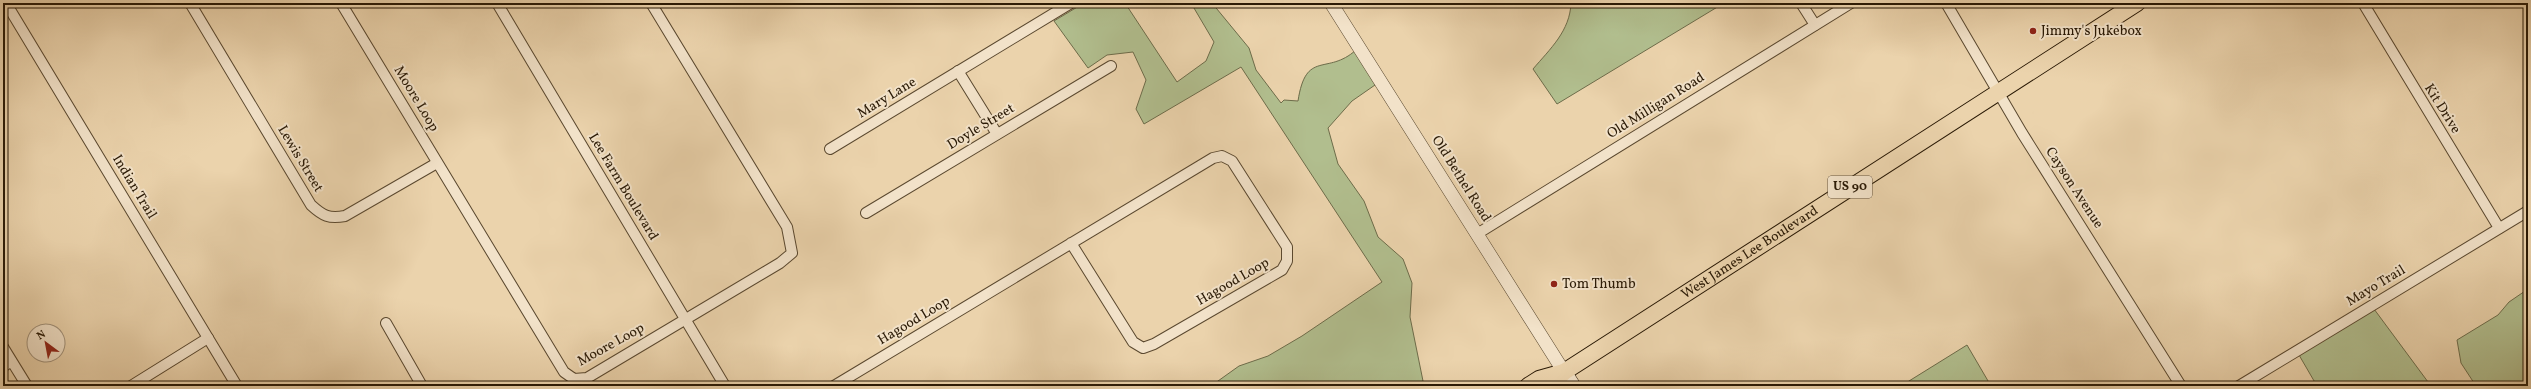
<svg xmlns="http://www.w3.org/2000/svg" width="2531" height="389" viewBox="0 0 2531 389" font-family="Vollkorn,serif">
	<rect width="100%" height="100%" fill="#ebd3ac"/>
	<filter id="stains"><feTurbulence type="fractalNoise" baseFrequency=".005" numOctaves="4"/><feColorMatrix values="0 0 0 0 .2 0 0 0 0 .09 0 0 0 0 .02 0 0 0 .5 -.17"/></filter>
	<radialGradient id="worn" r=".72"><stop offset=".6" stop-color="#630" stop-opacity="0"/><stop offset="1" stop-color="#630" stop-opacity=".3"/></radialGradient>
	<g fill="#b1be8e" stroke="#6d6c4a">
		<path d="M1084 3H1125L1177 82 1206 61 1214 42 1191 3H1212L1249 48 1256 70 1281 103 1284 100 1298 101C1306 49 1327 76 1356 50L1376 81 1375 85 1352 101 1328 128 1338 164 1364 201 1378 237 1403 259 1412 283 1410 317 1423 381 1415 386H1211L1239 366 1268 356 1302 336 1382 282 1241 67 1144 124 1136 109 1146 80 1133 52 1107 55 1088 68 1054 21Z"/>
		<path d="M1571 3H1724L1557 104 1533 69C1550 49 1570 31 1571 3Z"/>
		<polygon points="2528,289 2528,386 2476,386 2461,363 2457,340 2498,315 2509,302"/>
		<polygon points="2374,309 2431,386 2317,386 2299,355"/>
		<polygon points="1967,345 1991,386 1902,386 1909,381"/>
	</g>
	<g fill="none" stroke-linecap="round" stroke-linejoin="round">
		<g stroke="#5a482f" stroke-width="12">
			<g id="minor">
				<polyline points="6,3 237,386"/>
				<path d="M190 3 311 205C323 216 329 219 345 216L437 163"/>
				<polyline points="341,3 564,372 574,379 587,378 780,263 792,253 787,227 651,3"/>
				<polyline points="497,3 725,386"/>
				<polyline points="1801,3 1815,25"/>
				<polyline points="1946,3 2022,133 2181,386"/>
				<polyline points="2363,3 2499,228"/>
				<polyline points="958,71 997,134"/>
				<polyline points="830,149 1071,3"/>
				<polyline points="866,213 1111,66"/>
				<polyline points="1477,234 1851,3"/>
				<polyline points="386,323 422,386"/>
				<polyline points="3,347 27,386"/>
				<polyline points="3,367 11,361"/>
				<polyline points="131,386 208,338"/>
				<polyline points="834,386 1213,158 1222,156 1232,161 1287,247 1287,261 1282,270 1154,344 1143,348 1133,342 1071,243"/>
				<polyline points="2239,386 2528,211"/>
			</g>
		</g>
		<g stroke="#5a482f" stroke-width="14">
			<polyline id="tertiary" points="1331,3 1564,372"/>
		</g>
		<g stroke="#291905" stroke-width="16">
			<polyline id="secondary" points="1564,372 1573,386"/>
		</g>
		<g stroke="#291905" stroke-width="18">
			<g id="primary">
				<polyline points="1528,386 1539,379 1564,372"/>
				<path id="s1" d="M1551 386 1564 372 2137 3"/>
			</g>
		</g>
		<use href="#minor" stroke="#f2e2c9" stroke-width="10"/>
		<use href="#tertiary" stroke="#f2e2c9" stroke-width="13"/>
		<use href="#secondary" stroke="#f2e2c9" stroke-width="15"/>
		<use href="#primary" stroke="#ebd3ac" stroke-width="16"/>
	</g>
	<g fill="#8f2418" stroke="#f2e2c9" stroke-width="1.5">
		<circle cx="2033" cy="31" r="4"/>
		<circle cx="1554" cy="284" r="4"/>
	</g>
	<g text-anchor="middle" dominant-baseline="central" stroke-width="4" stroke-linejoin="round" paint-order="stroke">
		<rect fill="#f2e2c9" stroke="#655540" stroke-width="1" x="1828" y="176" width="44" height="22" rx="3"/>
		<g font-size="13" font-weight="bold" fill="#291905">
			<text x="1850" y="187">US 90</text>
		</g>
		<g font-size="14" fill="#291905" stroke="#f2e2c9" text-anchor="start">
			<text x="2041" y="31">Jimmy's Jukebox</text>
			<text x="1562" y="284">Tom Thumb</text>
		</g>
		<g font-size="14" fill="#291905" stroke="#f2e2c9">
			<text transform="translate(887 98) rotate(-31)">Mary Lane</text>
			<text transform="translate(416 99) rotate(59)">Moore Loop</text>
			<text transform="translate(1656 106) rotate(-32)">Old Milligan Road</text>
			<text transform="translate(2442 109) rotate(58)">Kit Drive</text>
			<text transform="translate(981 127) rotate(-31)">Doyle Street</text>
			<text transform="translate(300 159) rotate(59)">Lewis Street</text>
			<text transform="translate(1461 179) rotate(58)">Old Bethel Road</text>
			<text transform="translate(134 187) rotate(59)">Indian Trail</text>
			<text transform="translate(623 187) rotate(59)">Lee Farm Boulevard</text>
			<text transform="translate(2074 188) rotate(57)">Cayson Avenue</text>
			<text stroke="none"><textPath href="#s1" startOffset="240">West James Lee Boulevard</textPath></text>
			<text transform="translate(1233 282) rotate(-30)">Hagood Loop</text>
			<text transform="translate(2376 286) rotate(-31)">Mayo Trail</text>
			<text transform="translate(914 321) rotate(-31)">Hagood Loop</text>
			<text transform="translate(611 345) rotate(-29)">Moore Loop</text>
		</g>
	</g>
	<rect width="2531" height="389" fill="none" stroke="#ebd3ac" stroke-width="16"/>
	<rect x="4" y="4" width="2523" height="381" fill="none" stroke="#291905" stroke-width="2"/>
	<rect x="8" y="8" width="2515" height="373" fill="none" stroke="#291905"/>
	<g transform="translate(46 343) rotate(328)"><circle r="19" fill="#f2e2c9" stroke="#a2927b"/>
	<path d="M0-3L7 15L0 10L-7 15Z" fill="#8f2418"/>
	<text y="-6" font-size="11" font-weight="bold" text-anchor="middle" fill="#291905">N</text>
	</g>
	<rect width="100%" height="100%" filter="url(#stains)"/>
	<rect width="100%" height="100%" fill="url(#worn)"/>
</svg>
